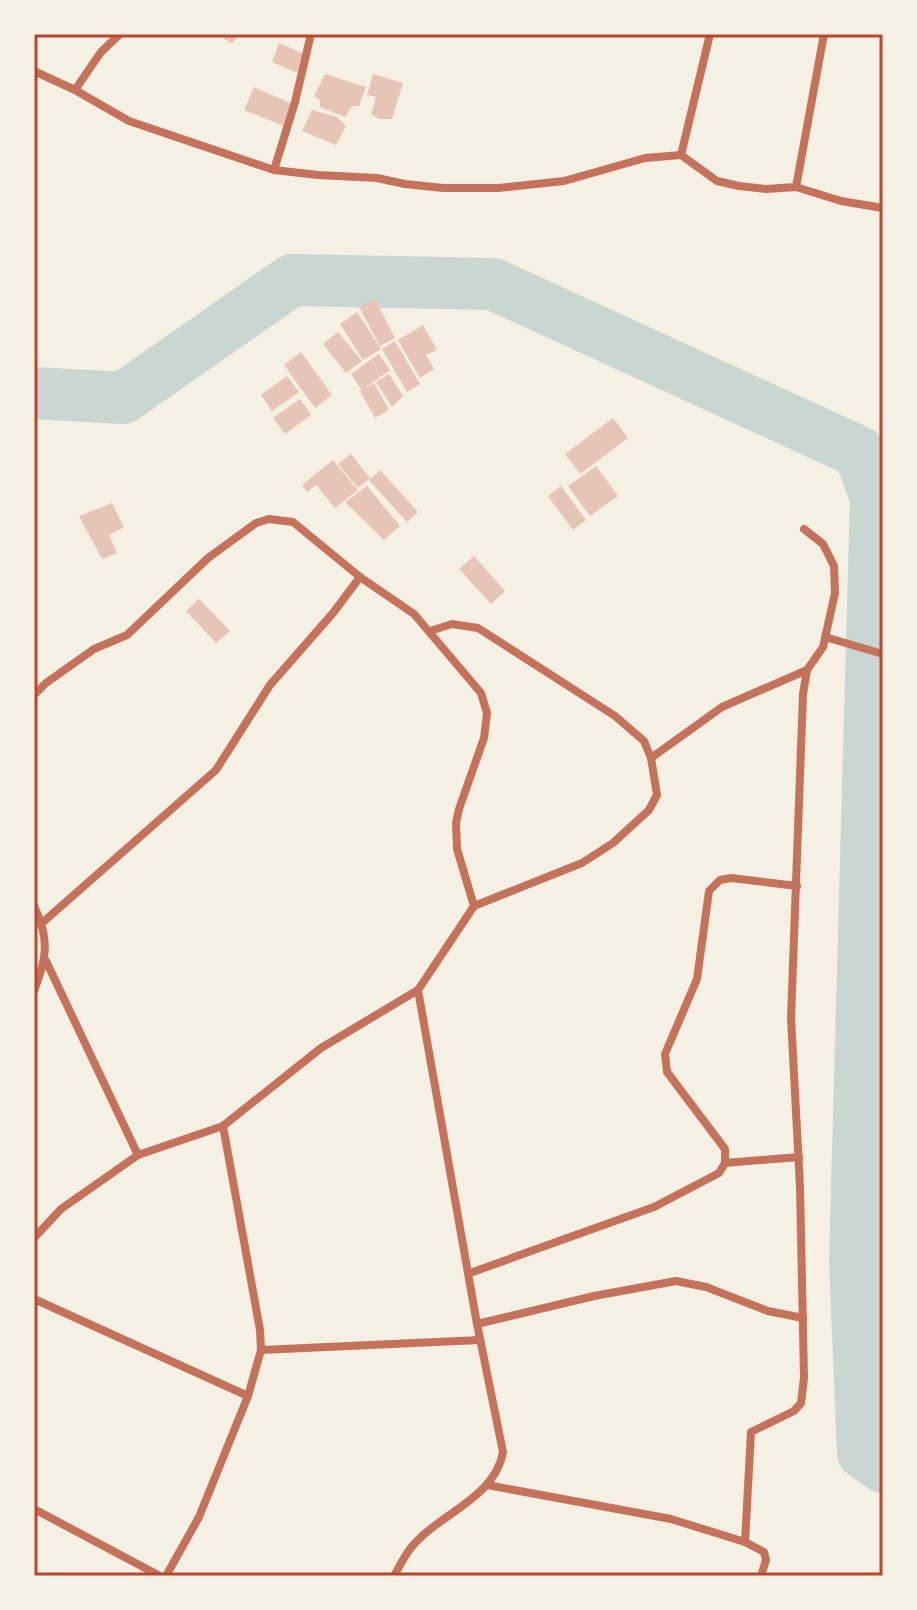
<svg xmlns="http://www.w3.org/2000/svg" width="917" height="1610" viewBox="0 0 917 1610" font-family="'Roboto Serif',serif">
	<rect width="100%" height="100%" fill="#f6efe4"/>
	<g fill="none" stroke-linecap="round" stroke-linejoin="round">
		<polyline stroke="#c9d6d2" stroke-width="52" points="34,393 123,398 292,280 493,284 859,452 876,497 855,1262 863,1453 883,1467"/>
	</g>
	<g fill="#e6c5b7">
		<polygon points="218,34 239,34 232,44"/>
		<polygon points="279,43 304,54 297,73 272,62"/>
		<polygon points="325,74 366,87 359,106 352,106 345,117 320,107 320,100 314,96"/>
		<polygon points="373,74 403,83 392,119 379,119 371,114 376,97 367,95"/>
		<polygon points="254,87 292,104 283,126 244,110"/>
		<polygon points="312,110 337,117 346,126 336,145 302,131"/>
		<polygon points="375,299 395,338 380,346 359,307"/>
		<polygon points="357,312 381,349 363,360 340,324"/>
		<polygon points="423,325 437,350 426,355 434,369 420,378 398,340"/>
		<polygon points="338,332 362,361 346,373 323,344"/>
		<polygon points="395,341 420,384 407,392 382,349"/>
		<polygon points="301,352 332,395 315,408 284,365"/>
		<polygon points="379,354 390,370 362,390 351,374"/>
		<polygon points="389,374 403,396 392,407 376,382"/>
		<polygon points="287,376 299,392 272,411 261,395"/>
		<polygon points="374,383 389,410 375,418 360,391"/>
		<polygon points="300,399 311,415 285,434 273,418"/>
		<polygon points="613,418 628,438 580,474 565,454"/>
		<polygon points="351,454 370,478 358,488 338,464"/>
		<polygon points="333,460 358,490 335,508 316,485 307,492 302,485"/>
		<polygon points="596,466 618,496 590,516 568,486"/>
		<polygon points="380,470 418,512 407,522 369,480"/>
		<polygon points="367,486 400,526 384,540 345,502"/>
		<polygon points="561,486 586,520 573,530 548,496"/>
		<polygon points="112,503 124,527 109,535 117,553 102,559 79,516"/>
		<polygon points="474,556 505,591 491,604 459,569"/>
		<polygon points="199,599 230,631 216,643 186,611"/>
	</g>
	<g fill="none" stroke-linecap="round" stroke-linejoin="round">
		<g stroke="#c5725c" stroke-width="8">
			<polyline points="34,71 75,90 129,121 274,170 318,175 377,178 405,184 443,188 498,188 564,181 645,158 681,155 717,181 739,186 766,189 796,187 841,201 883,208"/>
			<polyline points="75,90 101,52 120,34"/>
			<polyline points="681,155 710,34"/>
			<polyline points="274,170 295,102 311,34"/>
			<polyline points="796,187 824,34"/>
			<polyline points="430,631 452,624 478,628 615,716 644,741 651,758 657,795 649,810 613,843 582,863 474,906"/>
			<polyline points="825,637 883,654"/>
			<polyline points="34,695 46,683 94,649 127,635 208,558 256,523 269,519 293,522 360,577 414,614 481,693 487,713 484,738 459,809 456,823 457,849 474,906 418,990 321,1048 223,1126 138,1155 61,1209 34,1238"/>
			<polyline points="651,758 722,707 807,670"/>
			<path d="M34 906C50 939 47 958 34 991"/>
			<polyline points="42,923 216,770 270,685 333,613 360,577"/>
			<polyline points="46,961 138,1155"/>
			<polyline points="725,1163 799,1157"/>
			<polyline points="470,1273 654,1207 719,1173 725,1163 725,1149 667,1072 665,1054 697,979 709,891 720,880 731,878 797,886"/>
			<polyline points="34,1299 248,1396"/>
			<polyline points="477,1324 594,1296 676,1281 706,1287 768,1311 803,1318"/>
			<polyline points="261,1350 480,1340"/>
			<polyline points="487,1485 671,1519 745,1542 764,1552 766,1560 761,1576"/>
			<polyline points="34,1509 160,1576"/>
			<polyline points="745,1542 751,1432 794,1411 801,1403 804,1378 800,1187 791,1018 803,694 807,670 823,647 835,593 834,566 823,544 804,529"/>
			<polyline points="166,1576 199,1517 248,1396 261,1350 260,1330 223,1126"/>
			<path d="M394 1576C399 1567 404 1557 410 1549 437 1514 495 1499 503 1452L477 1324 418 990"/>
		</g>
	</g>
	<rect width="917" height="1610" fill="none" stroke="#f6efe4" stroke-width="72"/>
	<rect x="36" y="36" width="845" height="1538" fill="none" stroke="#b5482f" stroke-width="3"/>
</svg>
